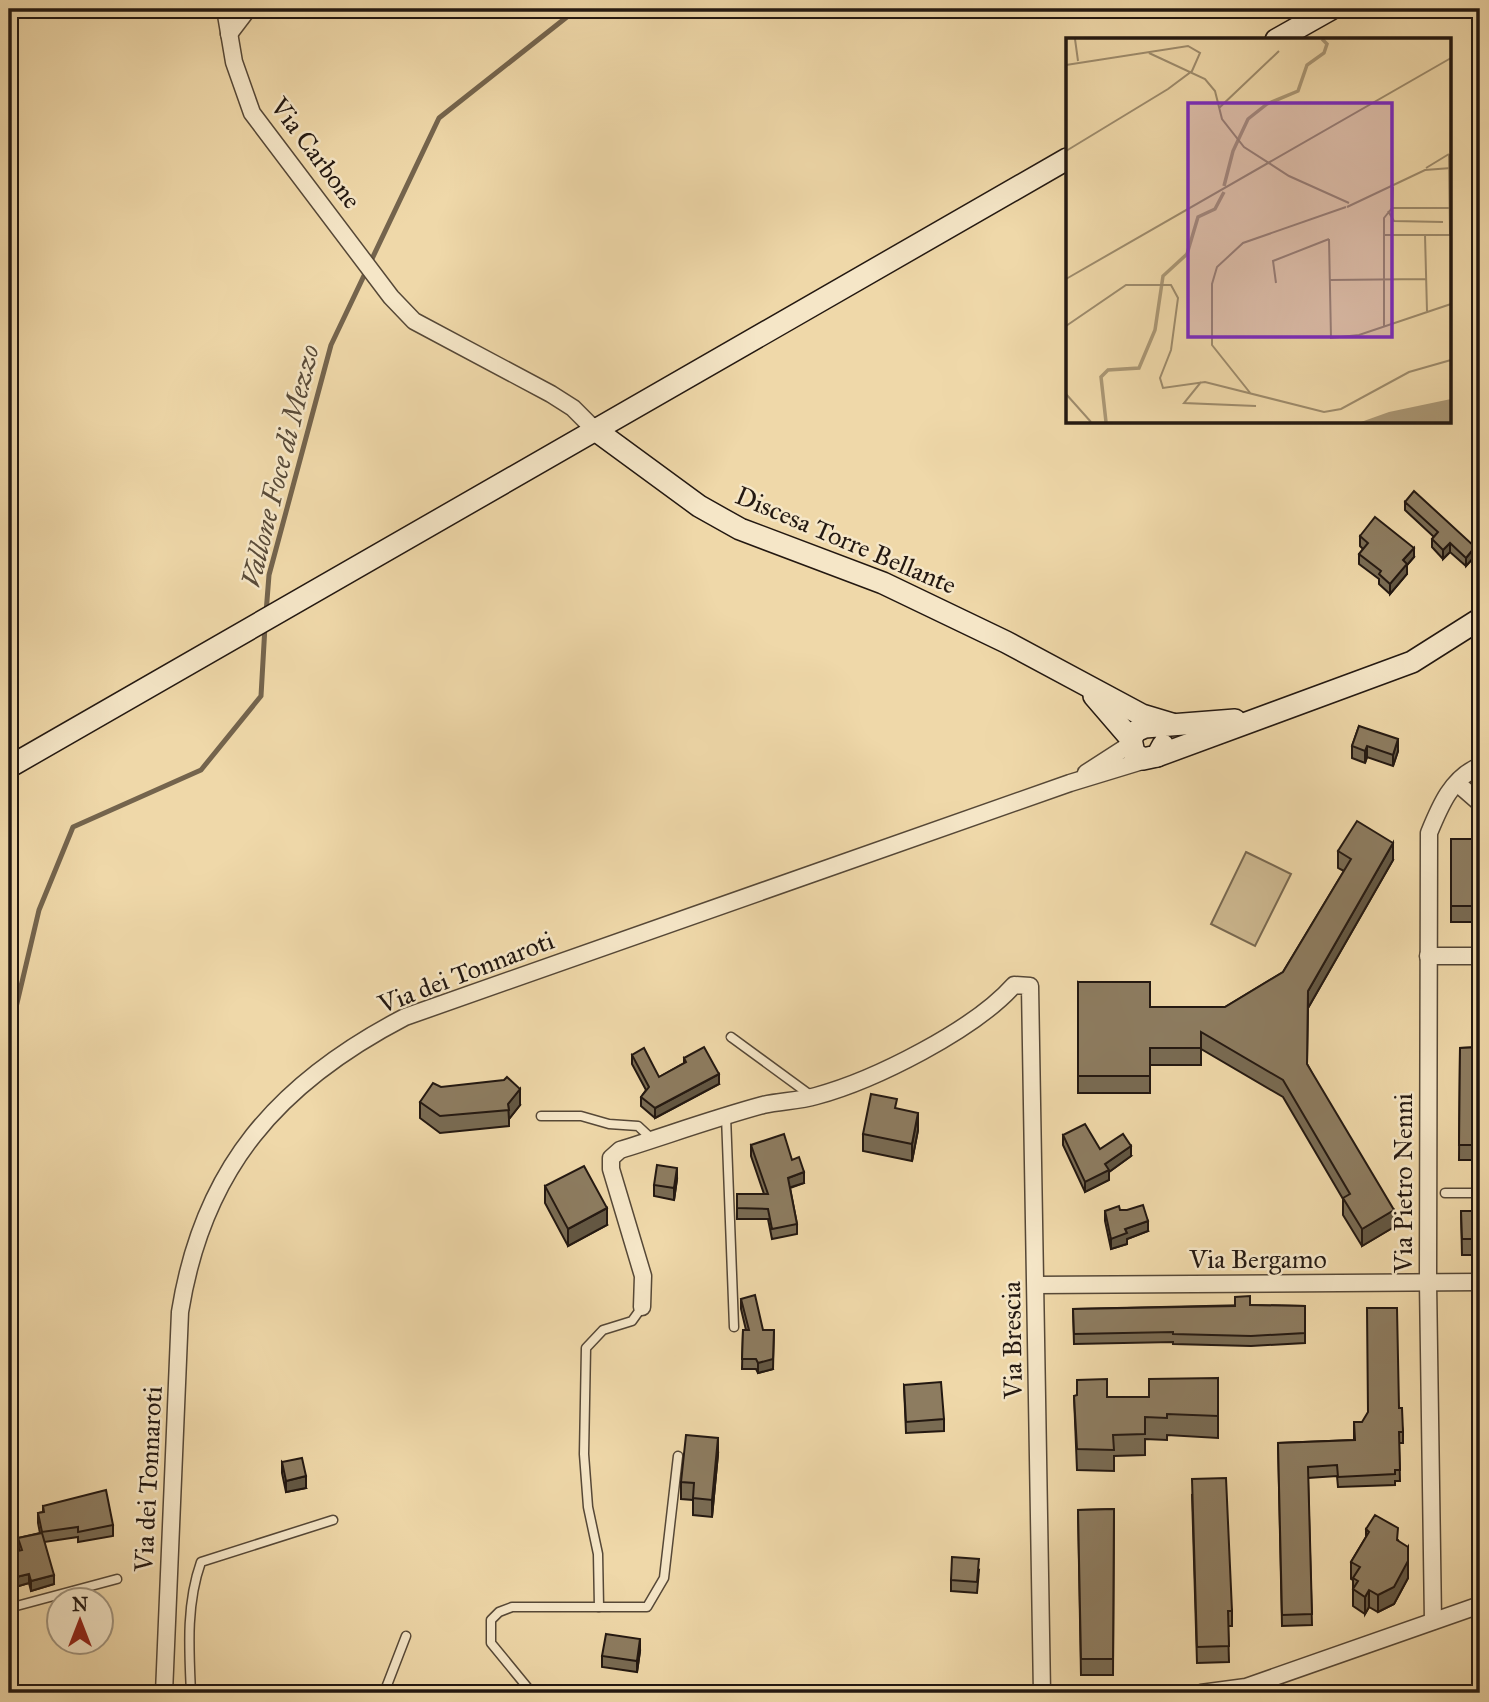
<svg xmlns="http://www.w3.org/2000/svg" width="1489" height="1702" viewBox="0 0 1489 1702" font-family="'IM FELL Great Primer',serif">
	<rect width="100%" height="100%" fill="#efd8a9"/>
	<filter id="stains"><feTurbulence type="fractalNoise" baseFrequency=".00286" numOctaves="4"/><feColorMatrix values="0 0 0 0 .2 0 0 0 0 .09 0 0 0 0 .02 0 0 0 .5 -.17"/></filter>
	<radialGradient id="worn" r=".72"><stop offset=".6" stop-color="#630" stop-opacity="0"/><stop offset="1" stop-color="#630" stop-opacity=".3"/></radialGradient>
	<polygon fill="#ccb78f" stroke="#786850" stroke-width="2" points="1246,852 1291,874 1255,946 1211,924"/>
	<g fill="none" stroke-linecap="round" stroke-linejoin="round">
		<g stroke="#74644d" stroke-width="5">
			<polyline points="266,613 269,575 331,345 439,118 577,9"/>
			<polyline points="9,1037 39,910 73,827 201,770 261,696 265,626"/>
		</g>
		<g stroke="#564837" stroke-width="11">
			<g id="lane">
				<polyline points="731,1037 813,1097"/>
				<polyline points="541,1116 581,1116 609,1124 638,1126 653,1140"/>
				<polyline points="726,1116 734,1327"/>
				<polyline points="1445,1193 1480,1193"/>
				<polyline points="599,1607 598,1554 588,1507 584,1454 586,1348 603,1330 632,1321 642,1307"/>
				<polyline points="9,1608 117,1579"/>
				<path d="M191 1693C189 1649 186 1604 201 1562L333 1520"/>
				<polyline points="384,1693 406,1636"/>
				<polyline points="532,1693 491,1643 491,1620 499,1612 512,1607 647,1607 664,1578 678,1456"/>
			</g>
		</g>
		<g stroke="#564837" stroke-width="19">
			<g id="street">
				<polyline points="225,9 234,62 252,113 391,297 414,321 551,394 573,408 594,429"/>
				<polyline points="229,34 248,9"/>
				<polyline points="1086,773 1131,744"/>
				<polyline points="1457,783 1480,803"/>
				<polyline points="1428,956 1480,956"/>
				<polyline points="1036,1285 1480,1282"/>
				<path d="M642 1307 643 1276 611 1169V1158L620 1150C668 1135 715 1118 763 1105 781 1101 799 1101 816 1096 875 1080 974 1030 1014 985L1030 986 1042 1693"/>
				<path d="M1433 1621 1428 1282 1429 833C1440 806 1452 777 1480 766"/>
				<path d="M164 1693 180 1312C203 1168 278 1083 405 1017L1070 783 1152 758"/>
				<polyline points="1201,1693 1246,1687 1480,1605"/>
			</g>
		</g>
		<g stroke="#231811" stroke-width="24">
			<g id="secondary">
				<polyline points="1276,40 1331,9"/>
				<polyline points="594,429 699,506 740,529 883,583 1006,642 1142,715 1172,724"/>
				<polyline points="1094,696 1131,739"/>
				<polyline points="1163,745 1157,756 1143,759 1134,753 1131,739 1136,731 1145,727 1235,720"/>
				<polyline points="1157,756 1412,662 1480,619"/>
				<polyline points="9,767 1067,159"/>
			</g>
		</g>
		<use href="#lane" stroke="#f5e6c7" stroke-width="8"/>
		<use href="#street" stroke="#f5e6c7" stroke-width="16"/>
		<use href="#secondary" stroke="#f5e6c7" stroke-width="21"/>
	</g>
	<g fill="#796b53" stroke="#231811" stroke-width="2">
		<polygon points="1405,502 1475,556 1466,566 1450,552 1443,559 1432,547 1432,539 1434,537 1405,510"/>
		<polygon points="1360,536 1414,557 1407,565 1407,574 1390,594 1379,584 1379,579 1359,564 1359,554 1363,549 1360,546"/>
		<polygon points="1359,726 1398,751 1393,766 1367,757 1365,763 1352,758 1352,746"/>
		<rect x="1451" y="839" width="29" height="83"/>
		<polygon points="1338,851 1393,860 1308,1008 1307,1064 1394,1227 1362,1246 1343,1215 1343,1199 1283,1097 1201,1049 1201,1065 1150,1065 1150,1093 1078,1093 1078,982 1150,1007 1225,1007 1283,972 1344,871 1338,868"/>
		<polygon points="1480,1047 1480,1160 1459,1160 1460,1048"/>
		<polygon points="632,1055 659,1077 684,1063 684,1058 719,1084 655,1118 641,1106 641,1097 646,1090 632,1064"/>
		<polygon points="441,1087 520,1105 509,1119 509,1126 440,1133 420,1118 420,1102"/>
		<polygon points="897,1109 918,1130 912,1161 863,1151 863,1134"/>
		<polygon points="1063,1135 1100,1149 1131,1156 1109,1172 1109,1180 1085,1192 1063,1145"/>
		<polygon points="751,1145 792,1160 804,1183 790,1188 797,1224 797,1234 772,1239 768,1219 737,1219 737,1194 764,1194 751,1156"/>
		<polygon points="677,1179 674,1200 654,1196 654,1185"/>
		<polygon points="545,1186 607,1225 568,1246 545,1203"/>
		<polygon points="1480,1196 1480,1255 1462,1255 1461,1211 1477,1211"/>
		<polygon points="1120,1210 1148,1231 1127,1239 1127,1244 1111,1249 1105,1221 1105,1211"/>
		<polygon points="741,1299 773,1369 758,1373 756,1369 742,1369 743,1330 746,1330 741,1309"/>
		<rect x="1474" y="1302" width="6" height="102"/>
		<polygon points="1250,1305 1305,1306 1305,1343 1251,1346 1173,1344 1173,1342 1074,1344 1073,1309"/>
		<polygon points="1218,1378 1218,1438 1167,1435 1167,1440 1145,1439 1145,1455 1114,1456 1114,1471 1077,1470 1074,1396 1107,1397 1149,1397"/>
		<polygon points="904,1385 944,1419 944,1431 906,1433"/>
		<polygon points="1399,1408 1403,1432 1403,1443 1399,1443 1400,1481 1395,1481 1395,1485 1338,1487 1337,1476 1308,1478 1312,1625 1282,1626 1278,1443 1354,1440 1354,1422 1362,1422"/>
		<polygon points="718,1454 712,1517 693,1515 693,1500 681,1499 681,1482"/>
		<polygon points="282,1462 306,1488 286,1492 282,1473"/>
		<rect x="1477" y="1483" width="3" height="52"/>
		<polygon points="1192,1494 1232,1611 1232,1626 1228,1626 1229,1662 1197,1663"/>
		<polygon points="43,1506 113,1525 113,1536 78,1542 78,1537 44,1542 54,1584 31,1591 29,1583 12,1588 9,1573 9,1553 19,1550 18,1538 40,1533 38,1523 38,1513 43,1512"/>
		<polygon points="1114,1509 1113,1675 1081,1675 1078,1510"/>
		<polygon points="1366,1529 1398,1540 1408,1578 1394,1604 1378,1612 1369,1607 1365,1614 1353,1606 1353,1580 1351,1579 1351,1562 1366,1537"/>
		<polygon points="979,1570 977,1593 951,1591 951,1580"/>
		<polygon points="640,1651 637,1672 602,1667 602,1656"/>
	</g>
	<g fill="#635743" stroke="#231811" stroke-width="2">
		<polygon points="1450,543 1450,552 1443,559 1443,550"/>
		<polygon points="1475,547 1475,556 1466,566 1466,558"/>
		<polygon points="1414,548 1414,557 1407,565 1407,574 1390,594 1390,584 1403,560"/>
		<polygon points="1398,739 1398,751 1393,766 1393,755"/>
		<polygon points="1367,746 1367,757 1365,763 1365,751"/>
		<polygon points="1393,843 1393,860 1308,1008 1308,991"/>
		<polygon points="719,1074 719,1084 655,1118 655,1108"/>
		<polygon points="520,1089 520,1105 509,1119 508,1104"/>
		<polygon points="918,1113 918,1130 912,1161 912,1144"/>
		<polygon points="1131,1146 1131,1156 1109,1172 1109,1180 1085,1192 1085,1182 1105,1164"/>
		<polygon points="677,1168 677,1179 674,1200 674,1188"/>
		<polygon points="804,1172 804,1183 788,1188 788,1178"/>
		<polygon points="607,1208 607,1225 568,1246 568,1229"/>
		<polygon points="1394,1210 1394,1227 1362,1246 1362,1229"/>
		<polygon points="1148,1221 1148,1231 1127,1239 1127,1244 1111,1249 1111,1239 1125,1229"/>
		<polygon points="774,1330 773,1369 758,1373 758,1363"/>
		<polygon points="718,1438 718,1454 712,1517 712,1500"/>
		<polygon points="306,1476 306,1488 286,1492 286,1481"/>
		<polygon points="1408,1547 1408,1578 1394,1604 1378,1612 1378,1595"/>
		<polygon points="29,1574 29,1583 12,1588 12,1578"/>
		<polygon points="54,1575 54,1584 31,1591 31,1581"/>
		<polygon points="1369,1590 1369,1607 1365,1614 1365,1597"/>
		<polygon points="640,1639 640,1651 637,1672 637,1661"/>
	</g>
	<g fill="#8d7c60" stroke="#231811" stroke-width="2">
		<polygon points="1414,491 1475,547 1466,558 1450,543 1443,550 1432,539 1438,532 1405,502"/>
		<polygon points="1375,517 1414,548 1403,560 1407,564 1390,584 1379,574 1381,571 1359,554 1368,543 1360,536"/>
		<polygon points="1359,726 1398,739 1393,755 1367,746 1365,751 1352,746"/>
		<polygon points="1357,821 1393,843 1308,991 1307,1064 1394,1210 1362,1229 1343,1198 1350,1194 1283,1080 1201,1032 1201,1048 1150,1048 1150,1076 1078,1076 1078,982 1150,982 1150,1007 1225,1007 1283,972 1351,859 1338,851"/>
		<rect x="1451" y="839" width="29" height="67"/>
		<polygon points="704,1047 719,1074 655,1108 641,1097 649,1087 632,1055 644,1048 659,1077 686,1062 684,1058"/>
		<polygon points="1480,1047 1480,1145 1459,1145 1460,1048"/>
		<polygon points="507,1077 520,1089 508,1104 509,1110 440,1116 420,1102 433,1083 441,1087 504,1080"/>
		<polygon points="871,1094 897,1099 895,1108 918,1113 912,1144 863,1134"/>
		<polygon points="1085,1124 1100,1149 1123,1134 1131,1146 1105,1164 1109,1170 1085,1182 1063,1135"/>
		<polygon points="784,1134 792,1160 799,1157 804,1172 788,1178 797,1224 772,1229 768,1209 737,1208 737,1194 768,1194 751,1145"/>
		<polygon points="657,1165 677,1168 674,1188 654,1185"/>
		<polygon points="584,1166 607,1208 568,1229 545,1186"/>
		<polygon points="1477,1196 1480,1196 1480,1239 1462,1239 1461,1211 1477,1211"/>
		<polygon points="1143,1205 1148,1221 1125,1229 1127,1233 1111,1239 1105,1211 1119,1206 1120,1210 1127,1210"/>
		<polygon points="755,1295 763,1330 774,1330 773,1359 758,1363 756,1359 742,1359 743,1330 749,1330 741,1299"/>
		<polygon points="1250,1296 1250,1305 1305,1306 1305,1333 1251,1336 1173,1334 1173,1332 1074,1334 1073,1309 1235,1306 1235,1297"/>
		<rect x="1474" y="1302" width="6" height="87"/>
		<polygon points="1367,1308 1397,1308 1399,1408 1402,1408 1403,1432 1399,1432 1400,1470 1395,1470 1395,1474 1338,1477 1337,1465 1308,1467 1312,1614 1282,1615 1278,1443 1355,1440 1354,1422 1362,1422 1368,1412"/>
		<polygon points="1218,1378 1218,1416 1167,1414 1167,1418 1145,1417 1145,1434 1113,1435 1114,1450 1077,1449 1074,1396 1077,1395 1077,1380 1107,1379 1107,1397 1149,1397 1149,1379"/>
		<polygon points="941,1382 944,1419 906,1422 904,1385"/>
		<polygon points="686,1435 718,1438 712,1500 693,1498 694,1483 681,1482"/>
		<polygon points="302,1458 306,1476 286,1481 282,1462"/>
		<polygon points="1226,1478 1232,1611 1228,1611 1229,1646 1197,1647 1192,1479"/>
		<rect x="1477" y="1483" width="3" height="37"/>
		<polygon points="106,1490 113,1525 78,1532 78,1527 42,1532 38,1513 44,1512 43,1506"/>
		<polygon points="1114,1509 1113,1659 1081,1659 1078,1510"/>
		<polygon points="1375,1515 1398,1528 1397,1540 1408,1547 1408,1561 1394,1587 1378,1595 1369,1590 1365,1597 1353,1589 1358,1581 1353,1578 1360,1567 1351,1562 1369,1532 1366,1529"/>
		<polygon points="42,1533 54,1575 31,1581 29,1574 12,1578 9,1564 9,1553 22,1550 18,1538"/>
		<polygon points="952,1557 979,1559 977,1582 951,1580"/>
		<polygon points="606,1634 640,1639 637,1661 602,1656"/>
	</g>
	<g text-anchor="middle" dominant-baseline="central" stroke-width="5" stroke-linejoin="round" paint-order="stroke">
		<g font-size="26" fill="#231811" stroke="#f5e6c7">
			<text transform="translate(316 153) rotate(53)">Via Carbone</text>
			<text transform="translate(846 540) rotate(23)">Discesa Torre Bellante</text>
			<text transform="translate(466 972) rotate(-21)">Via dei Tonnaroti</text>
			<text transform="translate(1403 1183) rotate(-90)">Via Pietro Nenni</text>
			<text x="1258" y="1259">Via Bergamo</text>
			<text transform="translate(1012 1340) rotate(-91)">Via Brescia</text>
			<text transform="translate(148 1479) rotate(-87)">Via dei Tonnaroti</text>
		</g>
		<g font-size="28" font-style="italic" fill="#594b39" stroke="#f5e6c7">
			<text transform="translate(280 466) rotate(-76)">Vallone Foce di Mezzo</text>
		</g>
	</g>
	<g transform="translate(1066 38)">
		<rect width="385" height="385" fill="#efd8a9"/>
		<path d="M385 361V384H295L323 374Z" fill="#aa9775"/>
		<path fill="none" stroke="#aa9775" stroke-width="3.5" d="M158 148 167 113 182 81 201 66 232 53 241 27 258 15 261 6 256 1M40 384 35 339 42 332 73 330 89 292 97 238 121 216 132 179 149 171 158 154"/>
		<path fill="none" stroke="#9d8b6c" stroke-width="2" d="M9 1 12 23M83 15 139 41 149 53 156 81 178 109 223 138 283 165M0 27 122 8 134 15 126 33 102 51 0 113M153 70 213 13M383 116 384 197M360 130 383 116M281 169 359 132 385 130M326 170H384M322 173 328 183 377 184M318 197H385M359 197 361 273M263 201 265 300 293 297 385 266M0 241 385 20M264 242 360 241M210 245 207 223 263 201M0 288 60 247H105L112 260 105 312 94 340 97 350 139 344 258 374 275 371 343 334 385 322M318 288V180L326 170 327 149M135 344 118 365 190 368M0 356 25 384M185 356 146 307V246L151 229 177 205 280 169"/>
		<path fill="#7b2cbf" fill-opacity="0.15" stroke="#7b2cbf" stroke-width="3.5" d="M122 65H326V299H122Z"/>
		<rect width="385" height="385" fill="none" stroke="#231811" stroke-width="3.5"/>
	</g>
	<rect width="1489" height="1702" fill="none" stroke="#efd8a9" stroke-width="35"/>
	<rect x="10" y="10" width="1468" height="1681" fill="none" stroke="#231811" stroke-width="3.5"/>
	<rect x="18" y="18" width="1454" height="1667" fill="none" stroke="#231811" stroke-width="2"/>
	<g transform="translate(80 1621)"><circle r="33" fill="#f5e6c7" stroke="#a1947e" stroke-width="2"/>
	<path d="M0-5L12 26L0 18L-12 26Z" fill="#8f2418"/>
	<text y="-10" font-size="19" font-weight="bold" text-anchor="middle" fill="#231811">N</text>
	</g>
	<rect width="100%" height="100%" filter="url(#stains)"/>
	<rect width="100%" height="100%" fill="url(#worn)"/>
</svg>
